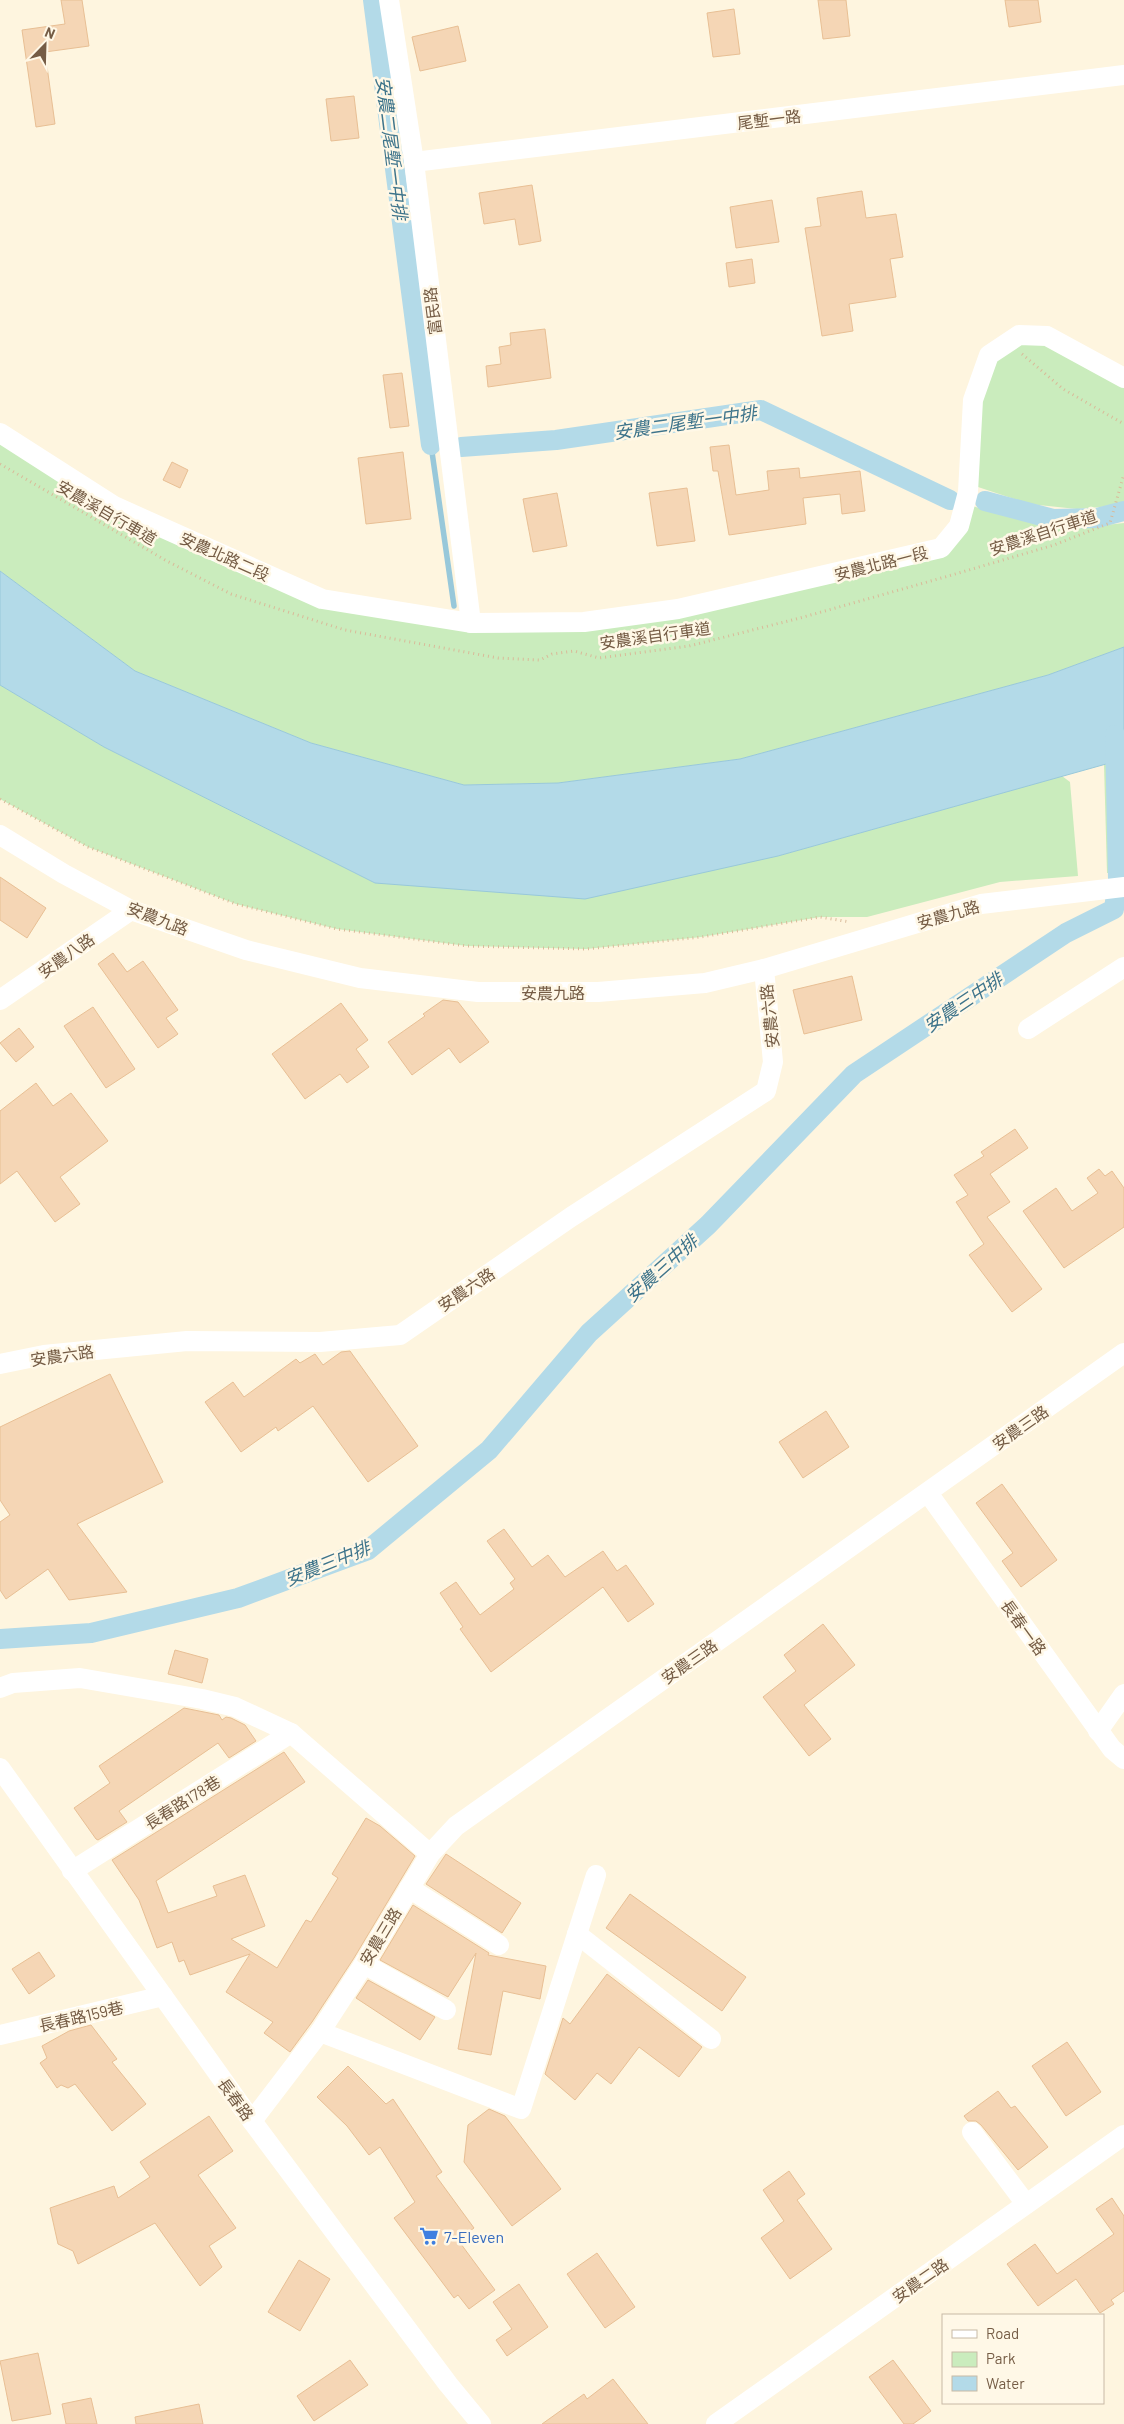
<svg xmlns="http://www.w3.org/2000/svg" width="1124" height="2424" viewBox="0 0 1124 2424" font-family="Barlow,'Noto Sans TC',sans-serif">
	<rect width="100%" height="100%" fill="#fef5df"/>
	<g fill="#caecbd">
		<polygon points="1019,335 1124,378 1124,505 1077,509 1029,504 969,484 989,355"/>
		<polygon points="0,433 114,506 322,599 471,623 584,622 941,548 965,504 1022,520 1079,528 1124,523 1124,647 1048,675 740,759 558,783 464,785 311,743 135,671 0,571"/>
		<polygon points="0,685 104,747 375,883 778,856 1062,776 1070,782 1078,876 1000,882 867,917 820,917 701,937 586,949 467,946 337,929 236,904 88,847 0,799"/>
		<polygon points="1124,759 1124,872 1107,873 1104,765"/>
	</g>
	<polygon fill="#b3dae8" stroke="#98c8da" points="0,571 135,671 311,743 464,785 558,783 740,759 1048,675 1124,647 1124,759 778,856 585,899 375,883 104,747 0,685"/>
	<g fill="none" stroke-linecap="round" stroke-linejoin="round">
		<polyline stroke="#98c8da" stroke-width="5.5" points="431,445 454,606"/>
		<g stroke="#b3dae8" stroke-width="20">
			<polyline points="373,0 431,445"/>
			<polyline points="461,447 556,440 761,410 950,500"/>
			<polyline points="985,501 1053,519 1097,518 1124,511"/>
			<polyline points="0,1639 91,1633 238,1598 368,1550 489,1450 589,1333 708,1225 854,1074 1066,933 1114,909 1118,879 1115,735"/>
		</g>
	</g>
	<g fill="#f5d6b5" stroke="#e8bf94">
		<polygon points="61,0 82,0 89,46 45,52 55,124 36,127 22,30 65,24"/>
		<polygon points="818,0 846,0 850,36 823,39"/>
		<polygon points="1005,0 1038,0 1041,22 1009,27"/>
		<polygon points="734,9 740,54 713,57 707,13"/>
		<polygon points="458,26 466,61 420,71 412,37"/>
		<polygon points="354,96 359,138 331,141 326,99"/>
		<polygon points="532,185 541,241 519,245 515,219 484,224 479,193"/>
		<polygon points="862,191 866,218 896,214 903,257 890,259 896,297 849,304 853,331 822,336 805,228 821,226 817,198"/>
		<polygon points="772,200 779,242 736,248 730,207"/>
		<polygon points="752,259 755,283 729,287 726,263"/>
		<polygon points="545,329 551,378 488,387 486,366 501,364 499,347 511,345 510,333"/>
		<polygon points="402,373 409,426 390,428 383,375"/>
		<polygon points="729,445 736,495 769,490 767,471 799,468 800,478 860,471 865,511 842,514 840,494 803,498 806,524 729,535 718,471 713,471 710,447"/>
		<polygon points="403,452 411,519 366,524 358,458"/>
		<polygon points="172,462 188,470 180,488 163,480"/>
		<polygon points="687,488 695,541 657,546 649,493"/>
		<polygon points="557,493 567,546 533,552 523,499"/>
		<polygon points="0,877 46,908 27,938 0,920"/>
		<polygon points="113,953 127,972 143,961 178,1010 166,1018 178,1034 158,1048 98,964"/>
		<polygon points="852,976 862,1020 804,1034 793,990"/>
		<polygon points="443,1000 458,1002 489,1042 460,1063 449,1048 412,1075 388,1042 425,1016 423,1014"/>
		<polygon points="341,1003 368,1040 356,1049 369,1067 347,1083 340,1074 305,1099 272,1054"/>
		<polygon points="93,1007 135,1069 106,1088 64,1026"/>
		<polygon points="19,1028 34,1047 16,1062 0,1043"/>
		<polygon points="36,1083 53,1106 71,1093 108,1141 60,1177 80,1204 55,1222 17,1171 0,1184 0,1111"/>
		<polygon points="1015,1129 1028,1148 990,1174 1010,1202 987,1217 1042,1289 1012,1312 969,1255 984,1244 956,1202 968,1195 954,1175 984,1156 981,1152"/>
		<polygon points="1099,1169 1105,1176 1112,1171 1124,1188 1124,1227 1064,1268 1023,1211 1056,1188 1072,1211 1098,1193 1087,1178"/>
		<polygon points="350,1351 418,1446 368,1482 313,1406 278,1431 276,1427 241,1452 205,1402 233,1382 244,1397 296,1359 300,1363 315,1354 323,1365 341,1352"/>
		<polygon points="110,1374 163,1482 77,1524 127,1592 69,1600 48,1569 6,1599 0,1590 0,1522 10,1515 0,1500 0,1427"/>
		<polygon points="826,1411 849,1447 803,1478 779,1442"/>
		<polygon points="1002,1484 1057,1560 1021,1587 1002,1561 1013,1553 976,1503"/>
		<polygon points="504,1529 532,1567 548,1555 565,1577 603,1551 617,1571 626,1565 654,1604 628,1622 603,1587 491,1672 460,1629 463,1627 440,1593 456,1582 480,1615 514,1589 510,1583 515,1579 487,1541"/>
		<polygon points="823,1624 855,1665 804,1705 831,1739 809,1756 763,1697 796,1671 784,1655"/>
		<polygon points="175,1650 208,1659 202,1683 168,1674"/>
		<polygon points="184,1708 219,1715 222,1720 226,1717 231,1718 245,1725 256,1741 229,1758 218,1743 119,1811 127,1822 98,1840 96,1839 74,1808 110,1783 99,1766"/>
		<polygon points="284,1752 305,1782 156,1881 168,1913 217,1896 213,1886 245,1875 265,1926 231,1939 277,1968 306,1920 311,1922 338,1878 332,1874 366,1818 380,1826 415,1856 354,1958 312,2022 290,2052 264,2033 273,2022 226,1992 250,1954 190,1975 184,1960 179,1962 172,1942 157,1948 139,1900 112,1860"/>
		<polygon points="446,1854 521,1903 502,1933 426,1884"/>
		<polygon points="630,1894 746,1977 722,2011 606,1928"/>
		<polygon points="413,1905 489,1953 488,1955 546,1966 540,1999 503,1991 491,2055 458,2049 476,1953 448,1997 380,1960"/>
		<polygon points="39,1952 55,1976 29,1994 12,1969"/>
		<polygon points="607,1974 702,2047 679,2077 639,2047 611,2084 597,2073 575,2100 545,2074 563,2018 570,2024"/>
		<polygon points="368,1980 435,2017 420,2040 356,1998"/>
		<polygon points="91,2025 117,2059 112,2062 146,2104 112,2131 75,2084 68,2088 61,2085 57,2088 40,2063 47,2058 42,2046 69,2031"/>
		<polygon points="1067,2042 1101,2092 1066,2116 1032,2066"/>
		<polygon points="348,2066 386,2104 393,2099 442,2172 436,2176 474,2228 458,2240 495,2290 469,2309 458,2295 454,2298 394,2218 415,2202 380,2147 369,2155 347,2126 317,2097"/>
		<polygon points="998,2091 1011,2108 1015,2106 1048,2147 1018,2170 981,2125 976,2121 968,2121 964,2116"/>
		<polygon points="489,2109 505,2116 561,2189 512,2226 464,2162 468,2125"/>
		<polygon points="209,2116 233,2151 198,2175 236,2228 209,2246 222,2267 200,2286 155,2223 78,2264 73,2251 58,2244 50,2208 114,2186 118,2198 150,2177 140,2162"/>
		<polygon points="789,2171 805,2194 797,2200 832,2249 790,2279 761,2238 784,2221 763,2190"/>
		<polygon points="1112,2198 1124,2216 1124,2291 1111,2300 1114,2304 1100,2313 1076,2279 1038,2306 1007,2264 1035,2244 1057,2274 1114,2234 1096,2209"/>
		<polygon points="597,2253 635,2307 605,2328 567,2274"/>
		<polygon points="299,2260 330,2279 300,2331 268,2312"/>
		<polygon points="519,2284 548,2327 507,2356 496,2340 512,2329 493,2302"/>
		<polygon points="38,2353 51,2414 12,2421 0,2361"/>
		<polygon points="350,2360 368,2385 314,2421 297,2396"/>
		<polygon points="893,2360 931,2411 913,2424 904,2424 869,2377"/>
		<polygon points="613,2379 648,2424 542,2424 584,2394 587,2399"/>
		<polygon points="91,2398 97,2424 66,2424 62,2404"/>
		<polygon points="199,2404 203,2424 136,2424 135,2417"/>
	</g>
	<g fill="none" stroke-linecap="round" stroke-linejoin="round">
		<g stroke="#d9ba99" stroke-width="3" stroke-dasharray="1 4" stroke-linecap="butt">
			<polyline points="1022,354 1063,389 1124,424"/>
			<polyline points="0,464 165,560 231,594 345,630 498,658 540,660 552,654 574,651 599,658 689,646 800,618 945,577 1054,545 1110,523 1124,474"/>
			<polyline points="0,799 88,847 236,904 337,929 467,946 586,949 701,937 820,917 850,922"/>
		</g>
		<g stroke="#fff" stroke-width="20">
			<polyline points="389,0 414,162 471,623"/>
			<polyline points="414,162 1124,75"/>
			<polyline points="0,433 114,506 322,599 471,623 584,622 678,609 941,548 959,526 968,492 973,400 989,355 1019,335 1047,336 1124,378"/>
			<polyline points="0,835 64,874 131,910 246,950 360,978 478,992 598,992 705,983 764,969 981,904 1124,887"/>
			<polyline points="0,1000 131,910"/>
			<polyline points="1028,1029 1124,967"/>
			<polyline points="0,1364 44,1355 187,1341 320,1342 400,1335 571,1217 766,1091 773,1062 764,969"/>
			<polyline points="928,1493 1112,1749 1124,1759"/>
			<polyline points="0,1688 13,1683 80,1678 202,1699 235,1707 291,1733 430,1854"/>
			<polyline points="1098,1731 1124,1694"/>
			<polyline points="0,1768 252,2121 448,2384 481,2424"/>
			<polyline points="72,1871 291,1733"/>
			<polyline points="409,1888 499,1945"/>
			<polyline points="577,1934 711,2039"/>
			<polyline points="364,1964 446,2010"/>
			<polyline points="320,2032 364,1964 430,1854 456,1826 1124,1353"/>
			<polyline points="0,2035 163,1996"/>
			<polyline points="252,2121 320,2032 521,2109 596,1875"/>
			<polyline points="972,2132 1026,2204"/>
			<polyline points="716,2424 1124,2135"/>
		</g>
	</g>
	<defs>
		<g id="supermarket-bare" transform="scale(1.5)"><path d="M-6-5.5h2.5l.6 2H6L4.5 2H-2.5L-4.4-4H-6ZM-1.5 3.2a1.3 1.3 0 1 0 .1 0ZM3 3.2a1.3 1.3 0 1 0 .1 0Z" fill="#3f7fe0" stroke="#fff8e7" stroke-width="2.5" paint-order="stroke"/></g>
	</defs>
	<g fill-rule="evenodd">
		<use href="#supermarket-bare" x="429" y="2236"/>
	</g>
	<g text-anchor="middle" dominant-baseline="central" stroke-width="5" stroke-linejoin="round" paint-order="stroke">
		<g font-size="16" fill="#755c45" stroke="#fff8e7">
			<text transform="translate(769 119) rotate(-7)">尾塹一路</text>
			<text transform="translate(432 311) rotate(-97)">富民路</text>
			<text transform="translate(107 512) rotate(30)">安農溪自行車道</text>
			<text transform="translate(1043 532) rotate(-18)">安農溪自行車道</text>
			<text transform="translate(225 556) rotate(24)">安農北路二段</text>
			<text transform="translate(881 563) rotate(-14)">安農北路一段</text>
			<text transform="translate(655 635) rotate(-8)">安農溪自行車道</text>
			<text transform="translate(948 914) rotate(-16)">安農九路</text>
			<text transform="translate(158 918) rotate(21)">安農九路</text>
			<text transform="translate(66 955) rotate(-35)">安農八路</text>
			<text x="553" y="992">安農九路</text>
			<text transform="translate(769 1016) rotate(-96)">安農六路</text>
			<text transform="translate(466 1289) rotate(-34)">安農六路</text>
			<text transform="translate(62 1355) rotate(-8)">安農六路</text>
			<text transform="translate(1020 1427) rotate(-35)">安農三路</text>
			<text transform="translate(1024 1627) rotate(54)">長春一路</text>
			<text transform="translate(689 1661) rotate(-35)">安農三路</text>
			<text transform="translate(182 1802) rotate(-32)">長春路178巷</text>
			<text transform="translate(380 1936) rotate(-59)">安農三路</text>
			<text transform="translate(81 2016) rotate(-13)">長春路159巷</text>
			<text transform="translate(236 2099) rotate(54)">長春路</text>
			<text transform="translate(920 2280) rotate(-35)">安農二路</text>
		</g>
		<g font-size="16" fill="#366cbe" stroke="#fff8e7" text-anchor="start">
			<text x="444" y="2236">7-Eleven</text>
		</g>
		<g font-size="18" font-style="italic" fill="#3e748b" stroke="#fff8e7">
			<text transform="translate(392 148) rotate(83)">安農二尾塹一中排</text>
			<text transform="translate(685 422) rotate(-8)">安農二尾塹一中排</text>
			<text transform="translate(963 1002) rotate(-34)">安農三中排</text>
			<text transform="translate(661 1268) rotate(-42)">安農三中排</text>
			<text transform="translate(327 1563) rotate(-22)">安農三中排</text>
		</g>
	</g>
	<rect x="942" y="2314" width="162" height="90" fill="#fff8e7" stroke="#c8baa6"/>
	<rect x="952" y="2330" width="25" height="8" fill="#ffffff" stroke="#c8baa6"/>
	<text x="986" y="2339" font-size="15" fill="#755c45">Road</text>
	<rect x="952" y="2352" width="25" height="15" fill="#caecbd" stroke="#c8baa6"/>
	<text x="986" y="2364" font-size="15" fill="#755c45">Park</text>
	<rect x="952" y="2376" width="25" height="15" fill="#b3dae8" stroke="#c8baa6"/>
	<text x="986" y="2389" font-size="15" fill="#755c45">Water</text>
	<g transform="translate(45 45) rotate(23)" stroke="#fff8e7" stroke-width="4" paint-order="stroke">
	<path d="M0-4L9 19L0 12L-9 19Z" fill="#755c45"/>
	<text y="-8" font-size="14" font-weight="bold" text-anchor="middle" fill="#755c45">N</text>
	</g>
</svg>
